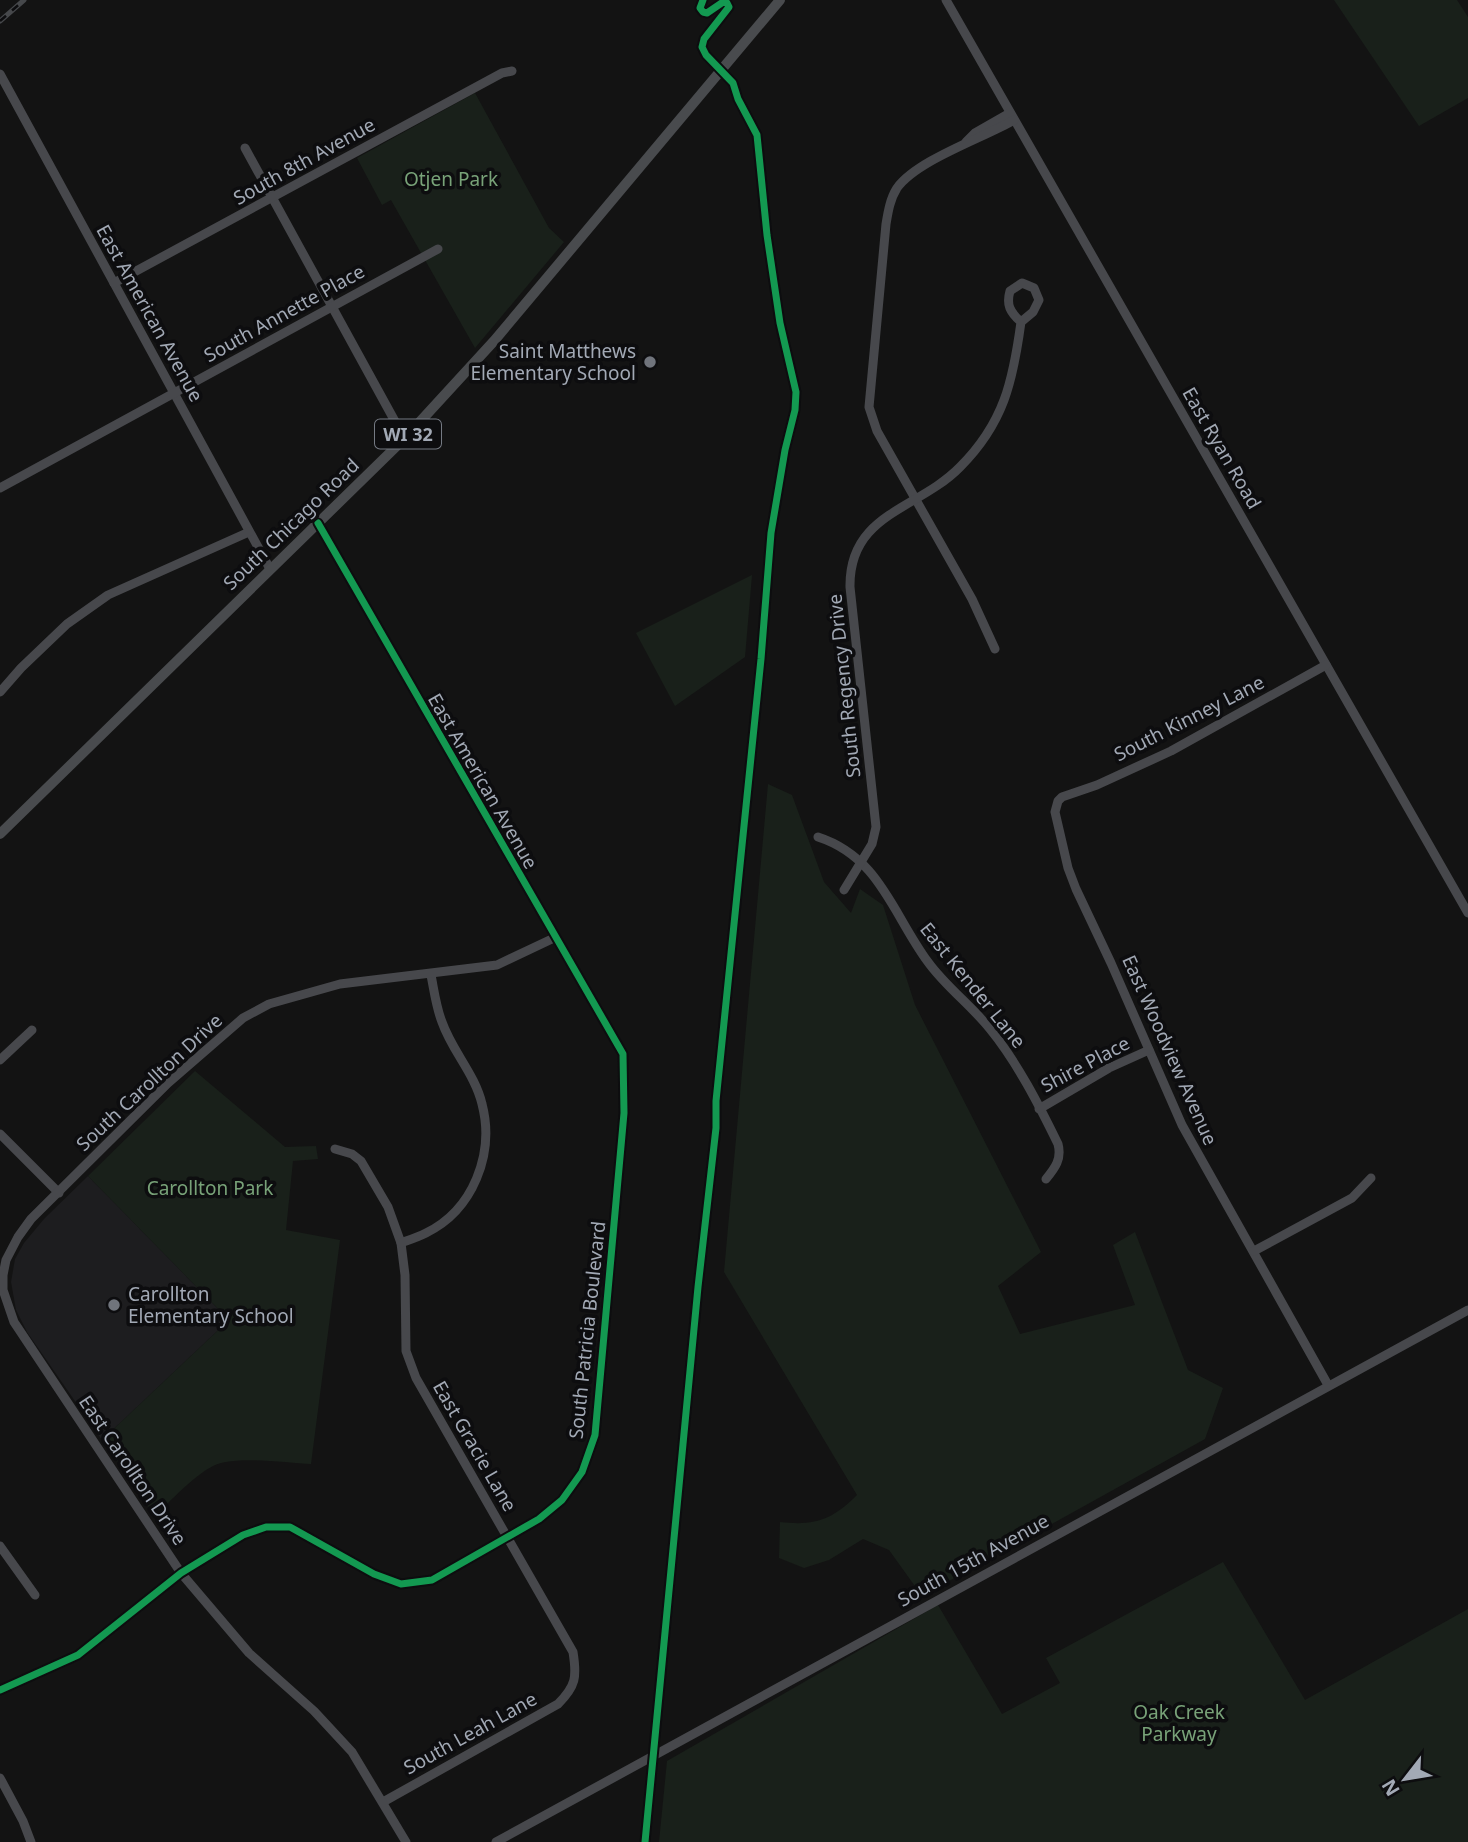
<svg xmlns="http://www.w3.org/2000/svg" width="1468" height="1842" viewBox="0 0 1468 1842" font-family="'Noto Sans',sans-serif">
	<rect width="100%" height="100%" fill="#131313"/>
	<polygon fill="#1d1d1f" points="88,1176 229,1320 102,1440 27,1332 16,1310 11,1282 15,1259 24,1243 44,1219"/>
	<g fill="#19201a">
		<polygon points="1334,0 1457,0 1468,17 1468,98 1419,126"/>
		<polygon points="475,93 549,228 564,242 475,348 391,200 382,205 357,158"/>
		<polygon points="752,575 745,657 675,706 636,633"/>
		<path d="M768 784 792 795 824 882 851 913 860 889 883 905 915 1005 1041 1252 998 1286 1020 1334 1135 1305 1113 1245 1135 1232 1188 1370 1223 1388 1205 1439 922 1596 889 1550 863 1539 829 1560 804 1568 779 1558 780 1522C815 1526 832 1520 857 1495L724 1272Z"/>
		<path d="M195 1071 285 1147 316 1146 318 1159 293 1161 286 1230 340 1240 311 1464C287 1463 234 1455 213 1466 195 1475 170 1501 155 1516L102 1440 229 1320 88 1176Z"/>
		<polygon points="1223,1562 1305,1700 1468,1609 1468,1842 659,1842 667,1761 938,1605 1002,1714 1060,1683 1046,1658"/>
	</g>
	<g fill="none" stroke-linecap="round" stroke-linejoin="round">
		<g stroke="#47484c" stroke-width="9">
			<polyline points="946,0 1468,913"/>
			<polyline points="0,74 270,569"/>
			<polyline points="966,142 975,133 1010,113"/>
			<polyline points="245,148 397,425 406,437"/>
			<polyline points="114,283 502,73 512,71"/>
			<polyline points="0,488 438,249"/>
			<path d="M995 649 972 599 877 431 869 407 886 224C888 212 890 199 897 188 917 160 983 138 1014 120"/>
			<polyline points="1326,665 1171,751 1097,785 1062,797 1058,801 1055,812 1068,868 1076,889 1111,963 1182,1125 1328,1385"/>
			<polyline points="0,692 21,668 67,624 108,595 249,532"/>
			<path d="M818 837C880 857 893 915 928 962 946 987 971 1005 990 1029 1017 1062 1039 1105 1058 1144 1062 1159 1055 1168 1046 1179"/>
			<path d="M844 890 872 844 876 827 850 587C849 513 918 510 960 467 1004 423 1013 381 1021 322L1033 312 1039 300 1034 288 1022 283 1010 291C1006 305 1010 312 1021 322"/>
			<polyline points="0,1060 32,1030"/>
			<polyline points="1039,1109 1109,1068 1149,1050"/>
			<polyline points="0,1134 59,1193"/>
			<path d="M335 1149 352 1154 361 1161 388 1207 401 1243 405 1275 406 1351 416 1378 573 1652C577 1677 576 1686 558 1704L383 1802"/>
			<path d="M401 1243C409 1240 418 1237 426 1233 473 1210 495 1154 482 1104 475 1074 452 1051 442 1022 436 1007 434 990 431 975"/>
			<polyline points="1254,1251 1352,1198 1371,1178"/>
			<polyline points="0,1546 35,1595"/>
			<polyline points="0,1690 78,1655 181,1573 243,1535 266,1527 290,1527 374,1574 401,1584 432,1580 539,1519 562,1500 582,1472 595,1435 624,1113 623,1054 318,523"/>
			<polyline points="0,1778 23,1821 31,1842"/>
			<polyline points="406,1842 352,1752 314,1711 249,1653 181,1573 14,1322 3,1290 3,1275 6,1260 18,1237 31,1219 168,1083 243,1018 269,1004 340,984 497,965 554,938"/>
			<polyline points="496,1842 1468,1310"/>
		</g>
		<polyline stroke="#494b4e" stroke-width="10" points="0,834 406,437 494,341 780,0"/>
		<g stroke="#46484b" stroke-width="5">
			<polyline id="rail" points="0,21 24,0"/>
		</g>
		<use href="#rail" stroke="#0d0d0f" stroke-width="2.5" stroke-dasharray="8" stroke-linecap="butt"/>
		<g stroke="#0d0d0f" stroke-width="11">
			<g id="cycleway">
				<polyline points="0,1690 78,1655 181,1573 243,1535 266,1527 290,1527 374,1574 401,1584 432,1580 539,1519 562,1500 582,1472 595,1435 624,1113 623,1054 318,523"/>
				<polyline points="645,1842 698,1287 716,1128 716,1101 761,659 771,533 785,450 795,410 796,392 780,323 767,235 757,135 738,99 733,83 706,55 702,47 704,39 729,7 727,3 723,2 707,13 703,12 700,8 703,0"/>
			</g>
		</g>
		<use href="#cycleway" stroke="#139951" stroke-width="7"/>
	</g>
	<g fill="#70747c" stroke="#0d0d0f" stroke-width="2.5">
		<circle cx="650" cy="362" r="7"/>
		<circle cx="114" cy="1305" r="7"/>
	</g>
	<g text-anchor="middle" dominant-baseline="central" stroke-width="7" stroke-linejoin="round" paint-order="stroke">
		<rect fill="#0d0d0f" stroke="#757a83" stroke-width="2" x="375" y="419.5" width="66" height="29" rx="5"/>
		<g font-size="18" font-weight="bold" fill="#a2a9b5">
			<text x="408" y="434">WI 32</text>
		</g>
		<g font-size="19" fill="#a2a9b5" stroke="#0d0d0f">
			<text transform="translate(304 161) rotate(-29)">South 8th Avenue</text>
			<text transform="translate(150 313) rotate(61)">East American Avenue</text>
			<text transform="translate(284 313) rotate(-29)">South Annette Place</text>
			<text transform="translate(1222 448) rotate(60)">East Ryan Road</text>
			<text transform="translate(291 524) rotate(-44)">South Chicago Road</text>
			<text transform="translate(844 686) rotate(-96)">South Regency Drive</text>
			<text transform="translate(1189 718) rotate(-27)">South Kinney Lane</text>
			<text transform="translate(483 781) rotate(60)">East American Avenue</text>
			<text transform="translate(973 985) rotate(51)">East Kender Lane</text>
			<text transform="translate(1170 1050) rotate(66)">East Woodview Avenue</text>
			<text transform="translate(1085 1064) rotate(-28)">Shire Place</text>
			<text transform="translate(149 1082) rotate(-43)">South Carollton Drive</text>
			<text transform="translate(587 1330) rotate(-84)">South Patricia Boulevard</text>
			<text transform="translate(475 1446) rotate(60)">East Gracie Lane</text>
			<text transform="translate(133 1470) rotate(56)">East Carollton Drive</text>
			<text transform="translate(973 1560) rotate(-29)">South 15th Avenue</text>
			<text transform="translate(470 1733) rotate(-29)">South Leah Lane</text>
		</g>
		<g font-size="19" fill="#78a278" stroke="#0d0d0f">
			<text x="451" y="179">Otjen Park</text>
			<text x="210" y="1188">Carollton Park</text>
			<text x="1179" y="1712">Oak Creek<tspan x="1179" dy="22">Parkway</tspan></text>
		</g>
		<g font-size="19" fill="#a2a9b5" stroke="#0d0d0f" text-anchor="end">
			<text x="636" y="351">Saint Matthews<tspan x="636" dy="22">Elementary School</tspan></text>
			<text x="128" y="1294" text-anchor="start">Carollton<tspan x="128" dy="22">Elementary School</tspan></text>
		</g>
	</g>
	<g transform="translate(1405 1779) rotate(239)" stroke="#0d0d0f" stroke-width="5" paint-order="stroke">
	<path d="M0-5L12 26L0 18L-12 26Z" fill="#a2a9b5"/>
	<text y="-10" font-size="19" font-weight="bold" text-anchor="middle" fill="#a2a9b5">N</text>
	</g>
</svg>
